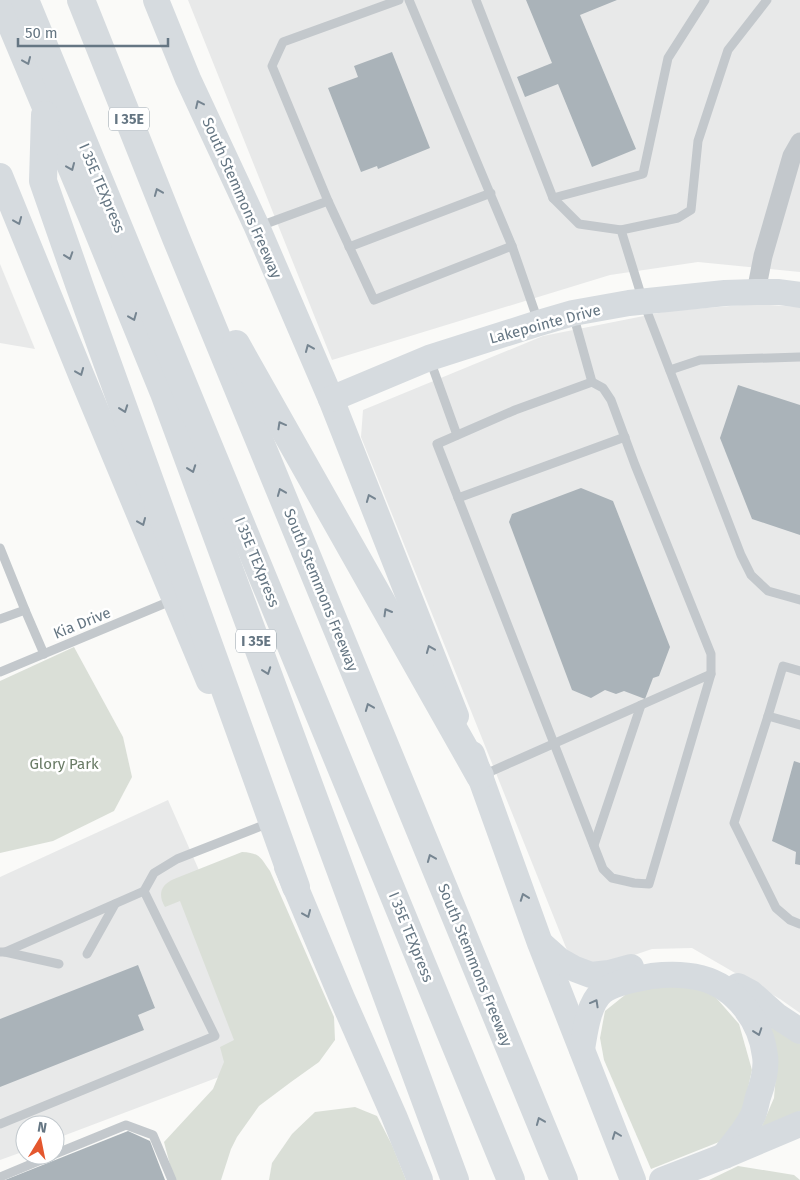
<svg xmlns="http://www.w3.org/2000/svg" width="800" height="1180" viewBox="0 0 800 1180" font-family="'Fira Sans',sans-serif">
	<rect width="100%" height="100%" fill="#fafaf8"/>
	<g fill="#e8e9e9">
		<polygon points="188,0 800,0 800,272 698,262 610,275 332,360"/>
		<polygon points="0,264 35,349 0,343"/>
		<polygon points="755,304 800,307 800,1013 780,999 692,948 652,949 599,967 569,955 361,437 363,410 543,336 669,311"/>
		<polygon points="168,800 280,1054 55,1139 55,1125 25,1125 25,1151 0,1160 0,877"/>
	</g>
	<g fill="#dadfd7">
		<polygon points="74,647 123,737 132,777 114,811 53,841 0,853 0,681"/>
		<path d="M242 852C260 853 260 857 270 871L334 1017 335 1040 319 1062 291 1082 259 1106 237 1137 231 1149 221 1180H174L164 1142 213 1089 224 1062 220 1047 234 1040 180 901 165 907C158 895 160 885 174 879Z"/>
		<polygon points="674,983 711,992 739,1024 752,1070 742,1115 719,1142 651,1169 604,1060 600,1038 605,1011 635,987"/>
		<polygon points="770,1023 800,1044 800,1111 761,1128 774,1098 777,1062"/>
		<polygon points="355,1107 377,1116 392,1145 406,1180 269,1180 272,1163 292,1134 315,1112"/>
		<polygon points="738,1166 794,1175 800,1180 709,1180"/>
	</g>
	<g fill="#aab3b9">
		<polygon points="526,0 617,0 580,15 636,149 592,167 558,84 525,97 517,77 552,63"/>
		<polygon points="392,52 430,148 378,169 377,166 361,172 328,88 358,77 354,66"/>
		<polygon points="738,385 800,405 800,535 752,519 720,438"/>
		<polygon points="581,488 613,501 670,647 659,676 653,678 645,699 624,691 616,694 605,690 591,698 572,690 509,522 512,514"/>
		<polygon points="794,761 800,763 800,865 795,864 796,852 772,841"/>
		<polygon points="138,965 155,1008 138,1015 144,1030 0,1087 0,1019"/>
		<polygon points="128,1131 150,1141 165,1180 5,1180"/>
	</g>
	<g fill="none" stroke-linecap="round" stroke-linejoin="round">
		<g stroke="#c3c8cc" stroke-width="9">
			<polyline points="409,0 512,246 538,321"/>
			<polyline points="476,0 553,198 579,224 621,230 643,301 741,555 751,575 768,591 800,600"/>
			<polyline points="553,198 643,174 668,58 705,0"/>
			<polyline points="328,201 272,66 283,42 399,0"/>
			<polyline points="260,226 328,201 374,300 512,246"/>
			<polyline points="621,230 678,218 691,210 698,141 728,50 767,0"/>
			<polyline points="349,247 491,193"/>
			<polyline points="573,314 592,382"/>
			<polyline points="430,360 457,435"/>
			<polyline points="670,370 700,360 800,357"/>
			<polygon points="592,382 603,388 611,400 635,465 711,654 711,674 649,884 634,883 612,878 603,869 437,444 515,410"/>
			<polyline points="458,498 625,437"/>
			<polyline points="0,548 25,610 0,619"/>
			<polyline points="25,610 44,654"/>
			<polyline points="800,671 783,666 768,716 734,823 776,908 790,920 800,924"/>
			<polyline points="0,672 173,600"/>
			<polyline points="768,716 800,725"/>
			<polyline points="483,775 711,674"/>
			<polyline points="594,845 641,705"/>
			<polyline points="0,952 5,952 144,891"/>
			<polyline points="5,952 59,964"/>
			<polyline points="87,954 115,904"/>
			<polyline points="0,1124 215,1036 144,891 154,873 177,859 269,823"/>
			<polyline points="55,1154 126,1125 153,1135 172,1180"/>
			<polyline points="0,1177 53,1155"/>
		</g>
		<polyline stroke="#c3c8cc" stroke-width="19" points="756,292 763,256 792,156 800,142"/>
		<g stroke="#d6dbdf" stroke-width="26">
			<polyline points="156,0 188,79 257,227 331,399 456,716"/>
			<polyline points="0,176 82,377 209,681"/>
			<polyline points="331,399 429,358 539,323 573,313 629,303 725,293 756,292 779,292 800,295"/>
			<polyline points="472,754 540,943 633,1180"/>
			<polyline points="287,867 342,998 394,1116 420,1180"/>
			<polyline points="541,944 559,960 575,969 591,975 609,973 631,967"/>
			<polyline points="738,986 751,993 777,1016 800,1031"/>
			<path d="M582 1049C585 1032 588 1004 602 992 614 982 637 979 652 976 668 974 685 974 701 978 736 987 761 1021 765 1056 767 1069 762 1086 758 1097 756 1104 755 1113 751 1119 744 1132 733 1144 724 1156"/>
			<polyline points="662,1180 724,1156 800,1124"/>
		</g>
		<g stroke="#d6dbdf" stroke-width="28">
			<polyline points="1,0 91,214 164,393 455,1180"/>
			<polyline points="25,0 511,1180"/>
			<polyline points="81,0 176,238 564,1180"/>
			<polyline points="45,115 43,181 80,287 296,887"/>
			<polyline points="236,344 480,776"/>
		</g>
	</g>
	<defs><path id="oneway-chevron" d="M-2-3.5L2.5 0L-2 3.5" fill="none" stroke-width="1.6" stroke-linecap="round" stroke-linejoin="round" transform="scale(1.25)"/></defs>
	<g stroke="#768591">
		<use href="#oneway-chevron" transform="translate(27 61) rotate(67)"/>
		<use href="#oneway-chevron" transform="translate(199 104) rotate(-115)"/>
		<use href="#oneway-chevron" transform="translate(71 167) rotate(67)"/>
		<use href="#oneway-chevron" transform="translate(158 192) rotate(-112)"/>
		<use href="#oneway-chevron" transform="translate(18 221) rotate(68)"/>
		<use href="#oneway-chevron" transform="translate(69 256) rotate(71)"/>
		<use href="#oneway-chevron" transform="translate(133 317) rotate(68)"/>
		<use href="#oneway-chevron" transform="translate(309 348) rotate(-113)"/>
		<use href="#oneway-chevron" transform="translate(80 372) rotate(68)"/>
		<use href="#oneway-chevron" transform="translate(124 409) rotate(70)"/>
		<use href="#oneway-chevron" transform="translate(281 425) rotate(-119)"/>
		<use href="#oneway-chevron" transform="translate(192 469) rotate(70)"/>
		<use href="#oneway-chevron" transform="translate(281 492) rotate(-112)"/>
		<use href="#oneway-chevron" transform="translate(370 498) rotate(-112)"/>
		<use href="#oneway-chevron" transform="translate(142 522) rotate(67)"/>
		<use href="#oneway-chevron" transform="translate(387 612) rotate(-120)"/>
		<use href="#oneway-chevron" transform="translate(430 649) rotate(-112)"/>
		<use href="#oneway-chevron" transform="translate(267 671) rotate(70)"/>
		<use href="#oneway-chevron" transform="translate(369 707) rotate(-112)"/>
		<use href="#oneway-chevron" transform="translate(431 858) rotate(-112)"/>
		<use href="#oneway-chevron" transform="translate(524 897) rotate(-110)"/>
		<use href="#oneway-chevron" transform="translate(307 914) rotate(67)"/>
		<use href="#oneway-chevron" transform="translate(595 1003) rotate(-61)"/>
		<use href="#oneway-chevron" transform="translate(758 1032) rotate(71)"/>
		<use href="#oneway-chevron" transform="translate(540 1121) rotate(-112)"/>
		<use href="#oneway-chevron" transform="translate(616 1135) rotate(-111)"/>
	</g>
	<g text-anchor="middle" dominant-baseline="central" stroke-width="5" stroke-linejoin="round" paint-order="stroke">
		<g fill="#fff" stroke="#939fa8" stroke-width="1">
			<rect x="109" y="107.5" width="40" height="23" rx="4"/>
			<rect x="236" y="629.5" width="40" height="23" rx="4"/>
		</g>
		<g font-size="14" font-weight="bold" fill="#657683">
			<text x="129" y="119">I 35E</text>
			<text x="256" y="641">I 35E</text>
		</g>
		<g font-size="15" fill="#657683" stroke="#fff">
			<text transform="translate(102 188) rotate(67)">I 35E TEXpress</text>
			<text transform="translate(242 198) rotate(66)">South Stemmons Freeway</text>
			<text transform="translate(545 324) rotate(-15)">Lakepointe Drive</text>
			<text transform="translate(257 562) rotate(68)">I 35E TEXpress</text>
			<text transform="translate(321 590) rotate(68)">South Stemmons Freeway</text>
			<text transform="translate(82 623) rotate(-22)">Kia Drive</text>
			<text transform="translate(411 937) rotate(68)">I 35E TEXpress</text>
			<text transform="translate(475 965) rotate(68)">South Stemmons Freeway</text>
		</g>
		<g font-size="15" fill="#687a64" stroke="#fff">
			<text x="64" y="764">Glory Park</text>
		</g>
	</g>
	<g transform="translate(40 1140) rotate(10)"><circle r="24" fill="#ffffff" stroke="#c1c8cd"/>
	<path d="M0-4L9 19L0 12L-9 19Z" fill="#e4572e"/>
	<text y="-8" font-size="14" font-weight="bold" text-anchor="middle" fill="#657683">N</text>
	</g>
	<path d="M18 38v8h150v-8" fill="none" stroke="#657683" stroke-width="2.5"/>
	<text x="25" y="38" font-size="15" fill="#657683" stroke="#ffffff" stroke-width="4" paint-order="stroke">50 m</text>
</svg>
